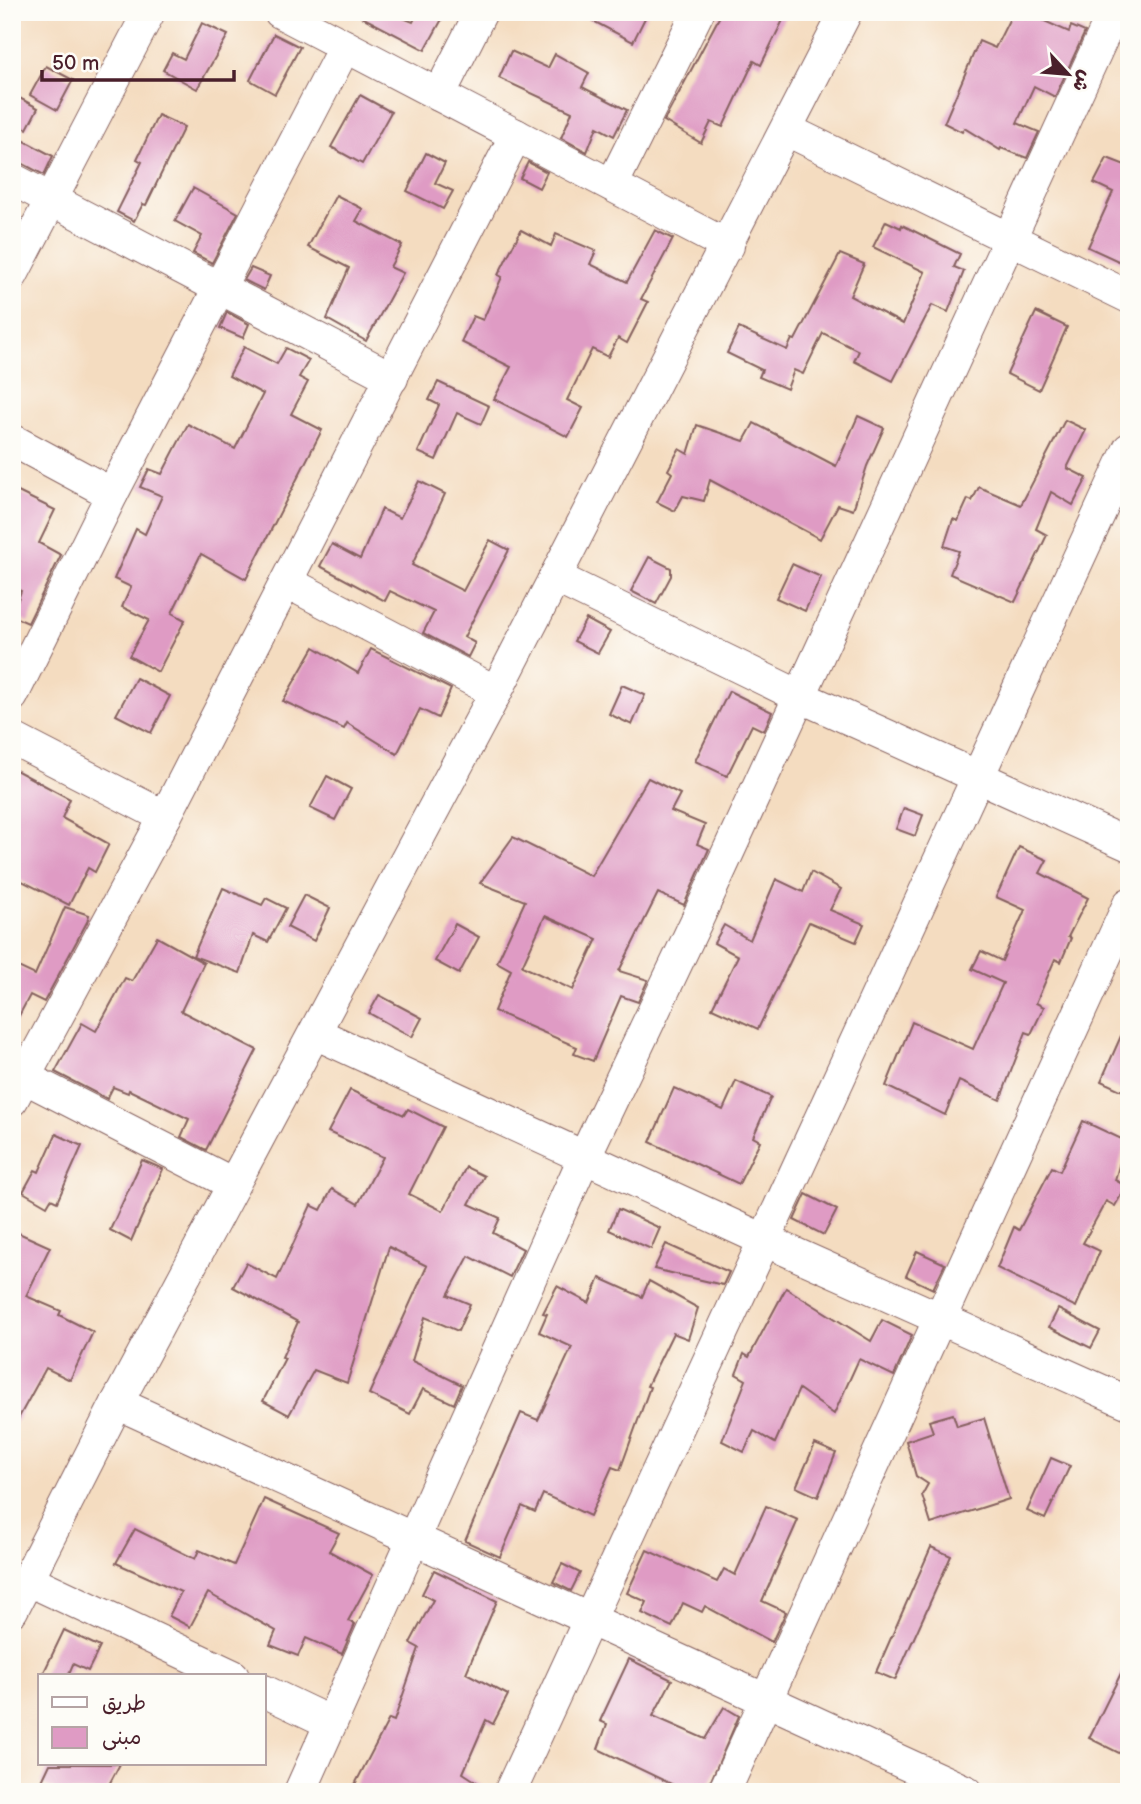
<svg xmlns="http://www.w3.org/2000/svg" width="1141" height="1804" viewBox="0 0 1141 1804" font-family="'Balsamiq Sans','Playpen Sans Arabic',sans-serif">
	<rect width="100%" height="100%" fill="#fdfcf7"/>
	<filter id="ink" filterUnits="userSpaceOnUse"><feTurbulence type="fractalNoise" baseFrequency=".0143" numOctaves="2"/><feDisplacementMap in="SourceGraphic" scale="14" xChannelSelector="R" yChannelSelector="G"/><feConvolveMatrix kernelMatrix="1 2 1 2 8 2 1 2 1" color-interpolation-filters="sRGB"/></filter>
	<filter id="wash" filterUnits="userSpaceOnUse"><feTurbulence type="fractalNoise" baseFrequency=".00686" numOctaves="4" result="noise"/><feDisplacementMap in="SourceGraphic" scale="28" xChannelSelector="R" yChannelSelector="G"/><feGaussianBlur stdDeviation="1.57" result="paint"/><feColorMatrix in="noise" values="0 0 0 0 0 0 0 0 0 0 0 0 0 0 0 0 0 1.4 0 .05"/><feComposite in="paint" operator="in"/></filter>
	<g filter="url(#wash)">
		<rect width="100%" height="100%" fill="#f4dcc0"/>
		<g id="blocks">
			<g fill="#df9bc4" fill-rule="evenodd">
				<polygon points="362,12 388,12 413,22 418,12 446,12 425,50 360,16"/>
				<polygon points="576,12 648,12 633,42"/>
				<polygon points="722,12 787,12 761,65 754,61 723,127 711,122 701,143 664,121"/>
				<polygon points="1013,12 1024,12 1069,32 1071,26 1085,32 1055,97 1034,86 1017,123 1039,132 1027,158 1001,148 1000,150 964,128 962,132 944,123 979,41 995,48"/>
				<polygon points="202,23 228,35 197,89 163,70 172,53 184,59"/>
				<polygon points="274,34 300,47 275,94 250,80"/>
				<polygon points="511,51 548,68 555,54 589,73 582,87 627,110 614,136 597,127 587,152 561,138 572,112 499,78"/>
				<polygon points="46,66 73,80 57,110 30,95"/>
				<polygon points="12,94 38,108 27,129 12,121"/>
				<polygon points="360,95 391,112 362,164 331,147"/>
				<polygon points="158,115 184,127 146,205 143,204 134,221 117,212 142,162 137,159"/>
				<polygon points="21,139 53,156 44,175 12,158"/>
				<polygon points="426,153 445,163 435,183 453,191 443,209 407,191"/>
				<polygon points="1107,158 1125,165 1129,158 1129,266 1088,247 1113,192 1094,183"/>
				<polygon points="528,162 547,172 539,188 520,178"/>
				<polygon points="193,188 238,213 212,263 193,253 202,236 175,221"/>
				<polygon points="336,195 363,209 356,221 402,245 390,267 403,273 366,341 327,319 349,268 308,247"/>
				<polygon points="886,221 901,228 902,225 960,254 954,267 964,271 948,312 932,305 893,381 854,361 859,351 823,333 803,374 794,370 787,389 759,377 762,370 727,353 739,328 787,350 792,339 795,340 840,254 864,264 850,296 903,324 925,272 873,247"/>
				<polygon points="521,230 551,246 556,234 596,251 590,264 627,282 655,230 673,239 641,299 648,302 627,343 618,338 608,357 592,349 567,400 583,408 568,437 494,399 511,367 461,342 473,316 483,320 502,277 498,275"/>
				<polygon points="251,268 270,276 264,290 244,280"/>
				<polygon points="227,312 249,324 243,338 220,328"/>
				<polygon points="1036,312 1067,327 1039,390 1007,374"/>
				<polygon points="244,347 277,364 286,348 309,360 299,377 308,382 291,414 322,430 246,579 201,554 172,613 185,620 158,672 129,656 149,620 122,607 131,587 114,579 136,529 145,534 162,496 140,487 149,469 162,474 188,424 235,449 263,394 229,376"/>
				<polygon points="438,382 489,406 481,424 457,413 436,460 418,452 439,405 429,400"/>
				<polygon points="858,416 884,428 867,466 853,510 838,505 820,539 710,480 704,501 683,496 675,511 657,502 672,473 668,470 679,449 688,454 697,425 744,441 754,423 836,466"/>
				<polygon points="1065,420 1086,430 1067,468 1087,478 1073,505 1051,492 1036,529 1047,535 1015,602 950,574 959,551 944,546 953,519 958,521 968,499 972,501 979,487 1021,505"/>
				<polygon points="419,481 445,494 412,565 463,591 490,540 509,550 464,637 475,643 468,657 423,633 434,612 390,591 385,601 320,566 332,544 360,559 382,509 400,518"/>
				<polygon points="12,489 55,510 39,543 61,555 28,623 12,616 21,591 12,587"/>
				<polygon points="649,557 671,568 671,576 656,604 631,591"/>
				<polygon points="792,564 821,577 805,611 776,598"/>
				<polygon points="586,619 610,632 598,653 574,641"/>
				<polygon points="314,647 358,673 371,649 451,689 438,718 420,709 397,754 347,723 344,729 283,701"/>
				<polygon points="136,678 170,696 151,733 116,715"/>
				<polygon points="622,685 645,695 632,725 609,714"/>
				<polygon points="729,691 772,712 764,731 752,725 727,776 695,761"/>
				<polygon points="12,768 70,799 62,818 109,844 95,872 88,868 69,905 12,876"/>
				<polygon points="327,776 351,789 335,820 310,808"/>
				<path d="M648 778 680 794 671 811 705 825 697 844 709 849 684 905 658 893 619 971 648 980 638 1002 621 996 593 1061 574 1054 577 1047 494 1011 511 970 497 962 525 901 480 883 513 837 591 876ZM545 916 597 939 573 990 522 966Z"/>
				<polygon points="904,808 923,815 915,836 896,829"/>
				<polygon points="1019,847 1047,860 1040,873 1088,898 1068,937 1071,938 1061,962 1055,959 1036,1003 1044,1007 1031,1034 1026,1032 1000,1100 959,1081 945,1115 886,1086 912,1022 973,1049 1003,983 972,969 981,951 1002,961 1025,910 996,897"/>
				<polygon points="811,872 841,889 830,910 864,924 856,942 809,922 758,1029 712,1008 738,956 714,943 724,925 750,940 776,879 803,892"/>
				<polygon points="223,888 262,905 266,898 286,908 268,942 253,935 240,973 193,956"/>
				<polygon points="304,895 330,908 314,941 287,927"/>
				<polygon points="65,907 89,915 87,922 44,1002 30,995 12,1029 12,964 35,975"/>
				<polygon points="455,924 479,937 459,974 435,961"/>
				<polygon points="157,937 204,963 181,1011 257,1050 206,1150 181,1137 189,1119 129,1090 128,1093 113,1087 107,1099 55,1072 82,1023 96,1031 125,978 132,981"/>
				<polygon points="379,995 422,1018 412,1037 369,1013"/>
				<polygon points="1129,1018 1129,1094 1101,1081"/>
				<polygon points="736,1081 771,1097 753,1137 760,1141 739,1184 650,1142 674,1088 723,1110"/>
				<polygon points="350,1090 404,1115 408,1109 443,1127 409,1194 443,1211 466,1167 484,1176 469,1204 500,1218 493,1233 523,1249 510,1277 469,1256 448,1295 470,1304 458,1331 425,1317 412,1361 462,1385 454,1404 423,1389 410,1414 369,1394 427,1266 389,1247 347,1383 314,1370 289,1415 263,1401 285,1358 282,1357 298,1322 233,1287 246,1263 277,1279 311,1205 321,1210 332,1189 358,1204 383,1157 328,1132"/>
				<polygon points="1083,1121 1126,1141 1115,1180 1126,1186 1115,1206 1106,1201 1083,1243 1100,1251 1076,1307 997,1268 1014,1227 1019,1230 1052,1167 1060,1171"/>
				<polygon points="56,1134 82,1146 57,1202 51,1199 47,1206 23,1192 35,1170 39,1172"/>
				<polygon points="142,1160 163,1169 131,1241 110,1230"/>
				<polygon points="806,1194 837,1210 824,1235 794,1220"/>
				<polygon points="618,1209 660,1228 651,1249 609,1230"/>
				<polygon points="12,1230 50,1247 26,1296 61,1311 59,1315 93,1332 70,1380 46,1368 12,1430"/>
				<polygon points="666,1244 729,1272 723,1285 654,1269"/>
				<polygon points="917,1251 945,1264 933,1289 906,1276"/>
				<polygon points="600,1278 642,1297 649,1281 698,1308 688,1339 673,1333 647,1386 650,1387 620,1470 612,1467 590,1516 543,1494 535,1512 522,1506 500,1557 465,1541 521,1413 538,1420 572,1347 539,1332 547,1314 543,1313 557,1286 589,1303"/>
				<polygon points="786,1288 871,1341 882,1320 912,1335 894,1376 859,1359 834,1414 799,1389 775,1443 754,1431 744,1452 722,1441 746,1380 736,1374 744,1354 749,1357"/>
				<polygon points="1058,1309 1100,1331 1091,1348 1049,1327"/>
				<polygon points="953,1414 957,1426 984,1418 1009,1499 931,1524 922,1495 928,1484 916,1476 906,1441 933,1432 929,1421"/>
				<polygon points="815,1444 836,1453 818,1497 796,1487"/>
				<polygon points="1051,1458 1070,1466 1045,1519 1027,1511"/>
				<polygon points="264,1499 339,1533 329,1551 373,1575 348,1621 355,1624 342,1654 306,1638 298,1656 270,1645 276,1631 208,1593 190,1627 169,1616 181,1592 116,1563 135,1529 195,1559 199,1550 234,1565"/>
				<polygon points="766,1506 798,1520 762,1601 786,1612 772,1642 705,1606 702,1612 683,1603 672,1627 642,1613 647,1602 627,1593 647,1550 717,1582 724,1569 735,1575"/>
				<polygon points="931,1547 951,1556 895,1680 876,1672"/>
				<polygon points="562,1564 580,1573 571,1591 553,1582"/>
				<polygon points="434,1570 497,1601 466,1673 508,1695 493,1724 486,1720 463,1773 492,1792 351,1792 389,1719 394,1721 419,1648 410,1643 433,1600 422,1594"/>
				<polygon points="64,1630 100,1647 88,1671 73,1664 68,1676 42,1676"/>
				<polygon points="1129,1657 1129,1738 1121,1754 1089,1738"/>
				<polygon points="629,1659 672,1680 653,1716 705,1739 724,1707 739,1716 706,1792 688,1792 598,1749 607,1724 600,1721"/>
				<polygon points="50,1764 120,1764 105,1792 59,1792 41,1783"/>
			</g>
		</g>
	</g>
	<g filter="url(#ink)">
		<use href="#blocks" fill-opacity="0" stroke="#86615f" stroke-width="2"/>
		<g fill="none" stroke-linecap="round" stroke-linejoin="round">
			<g stroke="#86615f" stroke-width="34">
				<g id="minor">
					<polyline points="280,12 728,246"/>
					<polyline points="439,95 481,12"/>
					<polyline points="787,130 1129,297"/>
					<polyline points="12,179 392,378"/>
					<polyline points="612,185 698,12"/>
					<polyline points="12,275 149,12"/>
					<polyline points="12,440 112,494"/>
					<polyline points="555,577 799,696 1129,845"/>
					<polyline points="287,582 496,692"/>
					<polyline points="12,696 112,494 345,46"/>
					<polyline points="12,738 165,817"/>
					<polyline points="315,1033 764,1240 1129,1403"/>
					<polyline points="24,1077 233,1184"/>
					<polyline points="12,1100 165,817 516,135"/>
					<polyline points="117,1403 967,1792"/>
					<polyline points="29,1580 233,1676"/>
					<polyline points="12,1610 117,1403 496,692 846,12"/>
					<polyline points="264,1691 329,1722"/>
					<polyline points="300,1792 584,1158 696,922 1114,12"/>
					<polyline points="510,1792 1129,449"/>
					<polyline points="724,1792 1129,904"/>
				</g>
			</g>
			<use href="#minor" stroke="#fff" stroke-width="32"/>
		</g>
	</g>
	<rect width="1141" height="1804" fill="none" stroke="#fdfcf7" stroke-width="42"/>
	<rect x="38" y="1674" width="228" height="91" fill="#fdfcf7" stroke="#b5a4a5" stroke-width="2"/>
	<rect x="52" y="1697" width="35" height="10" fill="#ffffff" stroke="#b5a4a5" stroke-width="2"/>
	<text x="102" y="1710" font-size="21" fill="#4a1f2b">طريق</text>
	<rect x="52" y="1727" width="35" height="21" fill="#df9bc4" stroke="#b5a4a5" stroke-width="2"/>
	<text x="102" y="1744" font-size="21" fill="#4a1f2b">مبنى</text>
	<g transform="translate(1068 74) rotate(116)" stroke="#fdfcf7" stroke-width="5" paint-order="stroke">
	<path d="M0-5L12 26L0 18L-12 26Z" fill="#4a1f2b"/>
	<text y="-10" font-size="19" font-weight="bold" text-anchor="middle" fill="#4a1f2b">ش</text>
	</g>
	<path d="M42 70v10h192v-10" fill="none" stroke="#4a1f2b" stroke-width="3.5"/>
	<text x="52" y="70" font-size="21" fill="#4a1f2b" stroke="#fdfcf7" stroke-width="5" paint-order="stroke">50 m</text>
</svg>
